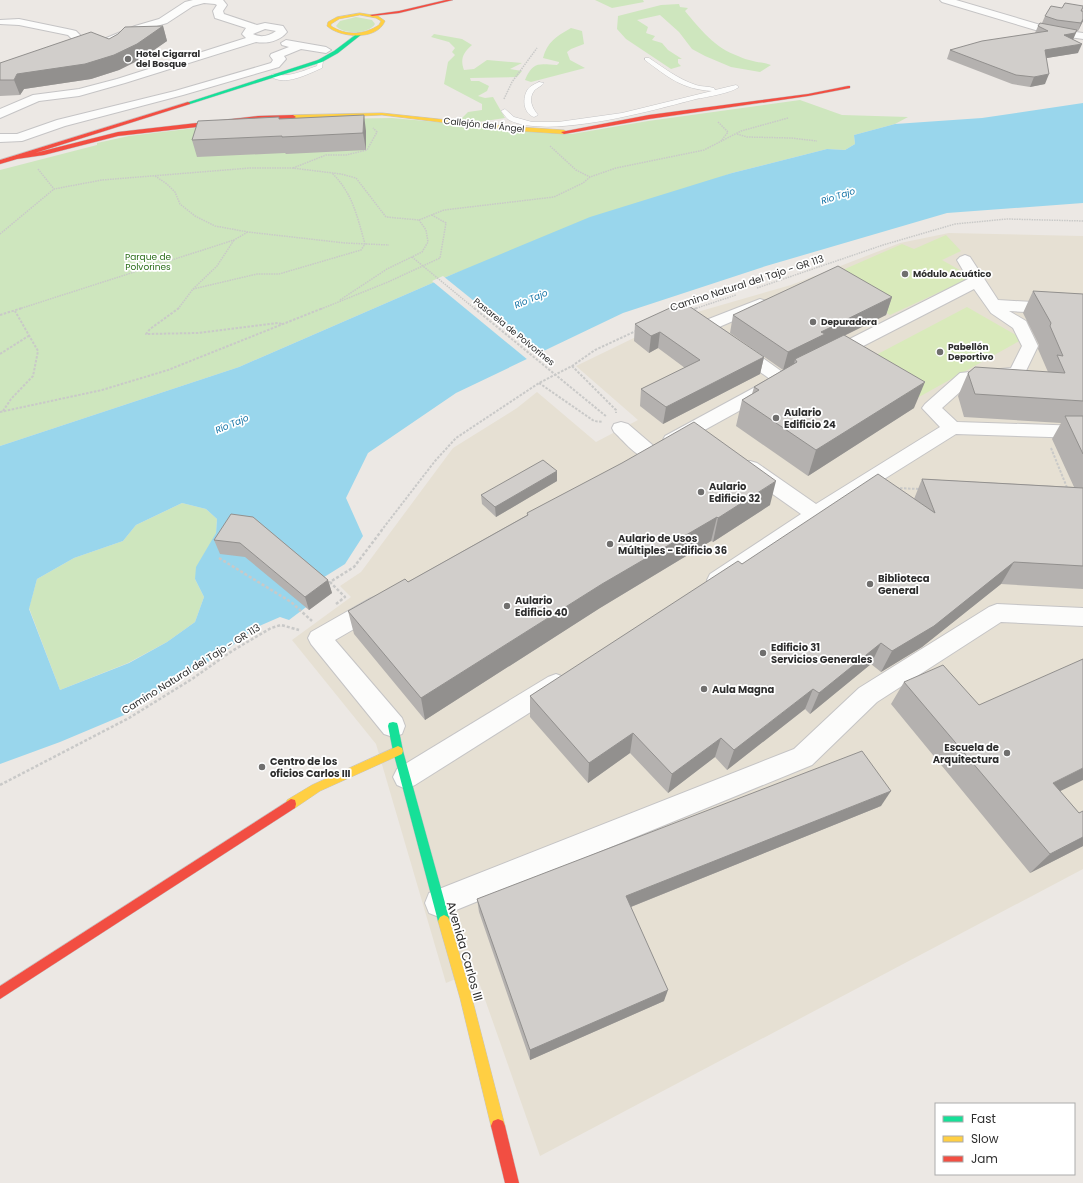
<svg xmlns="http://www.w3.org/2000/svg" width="1083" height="1183" viewBox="0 0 1083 1183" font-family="Poppins,sans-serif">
	<rect width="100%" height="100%" fill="#ece8e4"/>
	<polygon fill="#e6e0d3" points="949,233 1083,236 1083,869 540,1156 475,971 446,983 376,744 292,640 351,597 340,586 361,572 453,448 517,408 537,392 596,442 638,420 576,366 673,319 791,285 900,243"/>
	<g fill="#cee6be">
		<polygon points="595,0 643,0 644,2 612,8"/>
		<path d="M679 4 680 7 688 8 685 11C700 29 715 48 738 56 742 58 748 60 753 61 759 63 764 62 771 65L760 72 731 67 705 56 692 49 679 32 660 15 637 20 648 27 646 33 655 36 652 40 662 43 668 50 682 59H678V63L681 66 671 69 626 39 617 29 618 16 661 5Z"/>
		<path d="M356 17 372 20 375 24C369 34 344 35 336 26L340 21Z"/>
		<path d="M571 28 582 31 584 44 571 49 567 52 570 60 585 68 531 82 525 80C533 61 539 64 557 65L559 63V62L543 58C547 42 557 36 571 28Z"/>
		<path d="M434 34 462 39 472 45C463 53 460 59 464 70L474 69 487 60 522 63 510 69 522 71 517 77 470 78 471 81H479L489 86 487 91 478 96 485 98 493 97 505 118 478 122 459 121 468 112 482 110V104L444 84 448 62 455 55 452 52 455 48 449 42 431 37Z"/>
		<polygon points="800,100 842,115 908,117 895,124 854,135 855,144 845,150 827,149 732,173 453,274 239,367 0,446 0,170 97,145 97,143 129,136 262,120 392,118 572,134 648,121"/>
		<polygon points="182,503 206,509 217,519 216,533 195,579 204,597 195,622 167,642 128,663 60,690 29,608 37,579 74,558 123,541 136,525"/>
	</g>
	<g fill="#d9eabb">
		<polygon points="946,235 961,251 942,260 972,277 890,315 839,284 838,272 902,244 914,249"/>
		<polygon points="967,307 1023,339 910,402 855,366"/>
	</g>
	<path fill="#99d6ec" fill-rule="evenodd" d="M1083 103V203L947 213 766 266 623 313 456 393 368 453 346 498 363 536 345 564 321 579 330 589 289 620 280 617 257 627 228 649 129 713 60 742 0 764V446L239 367 453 274 590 217 732 173 827 149 845 150 855 144 854 135 895 124 982 118ZM182 503 206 509 217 519 216 533 196 567 195 579 204 597 195 622 167 642 129 663 60 690 29 609 37 579 74 558 123 541 136 525Z"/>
	<polygon fill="#ece8e4" points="443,276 540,354 528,360 432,281"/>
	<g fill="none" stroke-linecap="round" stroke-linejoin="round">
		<g stroke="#c5c4c5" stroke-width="1">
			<g id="lane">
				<path d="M645 58H649C664 68 678 79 696 85 701 87 708 86 714 88L715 90 736 85 739 87C731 93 707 97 696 99 654 110 548 140 509 120 506 118 504 114 501 111L505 109 514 117 532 122H558L622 113 712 91C681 89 668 77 645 60Z"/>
				<path d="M318 60 323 61 322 68C308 74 284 87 270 76L273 74C289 78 302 71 317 66Z"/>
				<path d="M539 82 544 83C542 86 536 88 534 91 528 99 532 108 538 115L534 117C523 113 522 98 528 89 530 86 535 84 539 82Z"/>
			</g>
		</g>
		<g stroke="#c5c4c5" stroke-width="2">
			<g id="street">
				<path d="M193 0H223L227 5 223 11 224 14 257 25 265 23 283 26 287 32C280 41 267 44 256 42L125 83 79 96 39 101 0 118V109L33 95 79 89 117 79 246 38 242 34 246 28 215 18 213 11 217 5 215 4 204 3 193 6 167 23 143 30 106 45 92 46 80 44 76 43 68 35 19 25 0 24V20L19 19 72 30 76 31 83 38 104 39 135 26 159 19 185 2ZM265 29 276 31C269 36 261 38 253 34Z"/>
				<polygon points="940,0 956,0 1054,29 1083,33 1083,39 1049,34 942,2"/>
				<polygon points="286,40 326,47 331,50 326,53 301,49 284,56 286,59 279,67 183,95 65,126 22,141 0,142 0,134 17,134 57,120 175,91 271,63 273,60 270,56 271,54 289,47 282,45 281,43"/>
				<polygon points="965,255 970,257 998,300 1083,305 1083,315 1009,311 1026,321 1038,346 1023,377 971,382 942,408 957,422 1083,426 1083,438 956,434 865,491 726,586 718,588 710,586 707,580 710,574 801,514 743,473 740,468 743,463 750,461 757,463 816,504 940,427 922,408 925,404 960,373 1011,368 1022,346 1013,328 991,313 974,289 836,360 830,361 824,360 821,356 824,352 968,279 957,260 960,257"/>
				<polygon points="760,299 766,301 768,304 766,307 719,327 788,376 791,380 788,384 679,444 672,446 665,444 663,440 665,436 770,379 701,330 699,326 701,322"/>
				<path d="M621 422 628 424 656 448 659 453 656 458C639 462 626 443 614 432L612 428 614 424Z"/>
				<polygon points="377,596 385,599 388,605 385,611 335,640 402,718 405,726 402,734 393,737 384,734 311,644 308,638 311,632 369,599"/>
				<polygon points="997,604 1083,608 1083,626 1001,622 877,702 812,765 439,917 429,913 425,903 429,893 794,749 859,688 989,607"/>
				<polygon points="556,674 564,677 568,684 564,691 415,785 406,789 397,785 393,777 397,769 548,677"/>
			</g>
		</g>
		<g stroke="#c5c4c5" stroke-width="1">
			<g id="fast">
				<polygon points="358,33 362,34 338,53 322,62 190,104 186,103 318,60 334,51"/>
				<polygon points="393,722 397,723 398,726 403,751 450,921 448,925 444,927 440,925 438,921 393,751 388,726 389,723"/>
			</g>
		</g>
		<g stroke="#c5c4c5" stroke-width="1">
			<g id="slow">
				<path d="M360 13 378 16 385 21C377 41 340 38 327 26L328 22 337 17ZM360 15 376 18 381 21 379 25C364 35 346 36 331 26V24L339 19Z"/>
				<polygon points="382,113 504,126 564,130 567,132 564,134 504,130 382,115 293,119 290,117 293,115"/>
				<polygon points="398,746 402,748 403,751 402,754 320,791 295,808 291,809 287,808 286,804 287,800 312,785"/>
				<polygon points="444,915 448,917 450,921 472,998 505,1126 503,1131 498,1133 493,1131 491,1126 460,998 438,921 440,917"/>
			</g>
		</g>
		<g stroke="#c5c4c5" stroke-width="1">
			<g id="jam">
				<polygon points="446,0 453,0 399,13 372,16 370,15 399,11"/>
				<polygon points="848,86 850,86 850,88 808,96 649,119 564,134 561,132 649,115 808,94"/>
				<polygon points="188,102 190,103 190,104 35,153 118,132 258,116 293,115 296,117 293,119 258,120 118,136 44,155 17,159 0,164 0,160"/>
				<polygon points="291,799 295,800 296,804 295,808 0,999 0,986"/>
				<polygon points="498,1119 503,1121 505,1126 519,1183 505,1183 491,1126 493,1121"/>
			</g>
		</g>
		<g stroke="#c9c9c8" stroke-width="1.5" stroke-dasharray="1.5 1" stroke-linecap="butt">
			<polyline points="504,99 512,82 537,48"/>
			<polyline points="718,122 728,132 721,141"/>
			<polyline points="737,134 747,137 791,138 817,141"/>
			<polyline points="550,146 576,170 590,177"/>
			<polyline points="293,168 326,155 346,155 367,150 377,132 373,128"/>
			<polyline points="38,169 54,189 102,180 250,168 292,168 341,174 356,178 386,217 419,220 444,210 554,197 583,183 590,177 616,168 704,150 741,131 788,118"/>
			<polyline points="155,176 167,184 175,192 180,204 195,216 215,226 248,232 345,243 389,245"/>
			<polyline points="0,234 54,189"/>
			<polyline points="757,288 883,245 955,224 1007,219 1083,221"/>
			<path d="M193 289 257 274H279L361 250 365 244C357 216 353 194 332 173"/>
			<polyline points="340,300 387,269 422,252 428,242 426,230 419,220"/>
			<polyline points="19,309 234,240 248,232"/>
			<polyline points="178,309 193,289 217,266 234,240"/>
			<polyline points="321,309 388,282 440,258 446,223 432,215"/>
			<polyline points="694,309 736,295"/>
		</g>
		<g stroke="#c9c9c8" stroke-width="2" stroke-dasharray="2.5 1.5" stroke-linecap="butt">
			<polyline points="179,308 150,329 146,334 198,333 278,323 282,324"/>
			<polyline points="691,310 697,308"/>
			<polyline points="0,315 22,308"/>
			<polyline points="0,354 30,335"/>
			<polyline points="572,366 616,410 616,413"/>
			<polyline points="539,383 594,421 603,422"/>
			<polyline points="3,411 11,399 33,376 38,351 15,311"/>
			<polyline points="0,412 102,390 168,370 323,308"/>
			<polyline points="1051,448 1068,490"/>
			<polyline points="896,488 919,489"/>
			<polyline points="381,531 435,461 456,438 539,383 572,366 595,350 638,330"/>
		</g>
		<g stroke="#c9c9c8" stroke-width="2.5" stroke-dasharray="3 2" stroke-linecap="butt">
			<polyline points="219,558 291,602 312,621"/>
			<polyline points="336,604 345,597 330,582 354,567 382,530"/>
			<polyline points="0,785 129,718 192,679 232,651 271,628 281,625 299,630"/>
		</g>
		<use href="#lane" fill="#fcfcfb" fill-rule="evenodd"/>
		<use href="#street" fill="#fcfcfb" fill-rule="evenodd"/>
		<use href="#fast" fill="#16e098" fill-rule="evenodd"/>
		<use href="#slow" fill="#ffcf43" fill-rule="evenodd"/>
		<use href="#jam" fill="#f24e42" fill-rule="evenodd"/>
		<polyline stroke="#c9c9c8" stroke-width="1.5" stroke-dasharray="1.5 1" stroke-linecap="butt" points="412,257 475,309"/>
		<polyline stroke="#c9c9c8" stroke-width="2" stroke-dasharray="2.5 1.5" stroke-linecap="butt" points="474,308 607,417"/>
	</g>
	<g fill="#b4b1af">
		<polygon points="1062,8 1083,8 1082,11 1083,21 1078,31 1077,31 1073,39 1078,53 1046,58 1045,84 1030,87 1012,84 947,59 950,50 1035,33 1038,26 1042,23 1045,16"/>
		<polygon points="163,26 167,41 141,59 119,70 91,79 24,89 20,95 0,96 0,63 109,39"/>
		<polygon points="279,117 279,119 366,131 366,150 286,154 285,153 197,157 192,140"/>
		<polygon points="1033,291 1083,294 1083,589 1001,584 922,647 881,672 871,664 810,714 805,709 727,770 715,757 668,793 630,753 588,783 530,717 530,696 742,564 914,499 922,479 1074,487 1052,439 1061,423 964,417 958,396 968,373 1048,372 1038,349 1039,345 1023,313"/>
		<polygon points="892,297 886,315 844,336 914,408 808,476 736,426 742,400 752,394 754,387 783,370 730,333 733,315"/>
		<polygon points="635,324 764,357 760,374 663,424 640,406 641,389 685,368 658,348 649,353 634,341"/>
		<polygon points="557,471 557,481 496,517 482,504 481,495"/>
		<polygon points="770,505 713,542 711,541 600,608 425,720 354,634 348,611 408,582 527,515 527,513"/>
		<polygon points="253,517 328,580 332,593 309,610 245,557 220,554 214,540"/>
		<polygon points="904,682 979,705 1060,791 1079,813 1083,811 1083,846 1030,873 891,704"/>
		<polygon points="881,806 631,907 664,1001 530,1060 479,912 477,899"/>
	</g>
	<g fill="#92908e">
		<polygon points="1083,19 1083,21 1078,31 1081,23"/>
		<polygon points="163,26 167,41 141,59 119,70 91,79 24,89 20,95 14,80 17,74"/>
		<polygon points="1077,30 1072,42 1064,35"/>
		<polygon points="1082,44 1078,53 1041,59 1045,50"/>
		<polygon points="1049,74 1045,84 1030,87 1034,77"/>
		<polygon points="364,115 366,131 366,150 363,133"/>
		<polygon points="892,297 886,315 821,347 797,362 795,359 794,365 783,370 788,352 821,332"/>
		<polygon points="660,332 658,348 649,353 651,336"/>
		<polygon points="764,357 760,374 663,424 666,407"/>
		<polygon points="925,382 914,408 808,476 816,450"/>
		<polygon points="557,471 557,481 496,517 495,507"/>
		<polygon points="776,481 770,505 713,542 718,518"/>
		<polygon points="717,517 711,541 600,608 425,720 421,698 602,584"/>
		<polygon points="1014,562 1001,584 922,647 881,672 892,651"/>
		<polygon points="328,580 332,593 309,610 305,597"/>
		<polygon points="881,643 871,664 810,714 819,693"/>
		<polygon points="813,689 805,709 727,770 734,750"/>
		<polygon points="633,733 630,753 588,783 589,763"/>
		<polygon points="721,738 715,757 668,793 672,774"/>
		<polygon points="1083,768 1083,780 1034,804 1053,783"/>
		<polygon points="891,791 881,806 623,910 626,896"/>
		<polygon points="1083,837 1083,846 1030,873 1050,854"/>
		<polygon points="668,990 664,1001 530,1060 530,1050"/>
	</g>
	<g fill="#d1cecb" stroke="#92908e">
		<polygon points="1065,3 1083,6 1083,7 1081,11 1083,11 1083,19 1081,23 1057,20 1045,16 1051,6 1062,8"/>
		<polygon points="1040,23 1077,30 1075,33 1064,35 1082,44 1045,50 1049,74 1034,77 1016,75 950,50 982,41 1048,31 1038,26"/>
		<polygon points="163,26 137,44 114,55 85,64 17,74 14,80 0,80 0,63 91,32 109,39 118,34 125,27"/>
		<polygon points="364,115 363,133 282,137 282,136 192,140 198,121 279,117 279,119"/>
		<polygon points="838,266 892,297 821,332 825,334 788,352 733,315"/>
		<polygon points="1033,291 1083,294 1083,401 975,394 968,373 975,367 1065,373 1057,355 1063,356 1050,326 1051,323"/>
		<polygon points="683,302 764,357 666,407 641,389 700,360 660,332 651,336 635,324"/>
		<polygon points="844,335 925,382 816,450 742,400 759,390 754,387 797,362 795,359"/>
		<polygon points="1065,416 1083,416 1083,454"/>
		<polygon points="694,422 776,481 718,518 717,517 602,584 421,698 348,611 405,579 408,582 528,515 527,513 622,463"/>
		<polygon points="543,460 557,471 495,507 481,495"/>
		<polygon points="878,474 935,513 922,479 1083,488 1083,566 1014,562 934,626 892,651 881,643 819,693 813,689 734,750 721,738 672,774 633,733 589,763 530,696 738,561 742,564"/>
		<polygon points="231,514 253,517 328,580 305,597 240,543 214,540"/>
		<polygon points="1083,659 1083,768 1053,783 1079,813 1083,811 1083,837 1050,854 904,682 943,665 979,705"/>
		<polygon points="862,751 891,791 626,896 668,990 530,1050 477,899"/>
	</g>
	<g fill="#706f6e" stroke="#fff" stroke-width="1.5">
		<circle cx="128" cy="59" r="4"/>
		<circle cx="905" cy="274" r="4"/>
		<circle cx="813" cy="322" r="4"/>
		<circle cx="940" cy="352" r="4"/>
		<circle cx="776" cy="418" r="4"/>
		<circle cx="701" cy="492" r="4"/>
		<circle cx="610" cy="544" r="4"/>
		<circle cx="870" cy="584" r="4"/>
		<circle cx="507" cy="606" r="4"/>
		<circle cx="763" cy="653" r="4"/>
		<circle cx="704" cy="689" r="4"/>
		<circle cx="1007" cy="753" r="4"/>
		<circle cx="262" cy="767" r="4"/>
	</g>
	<g text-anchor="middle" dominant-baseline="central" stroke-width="3.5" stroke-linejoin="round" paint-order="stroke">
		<g font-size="9" font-weight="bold" fill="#2e2e2e" stroke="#fff" text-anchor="start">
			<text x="136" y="54">Hotel Cigarral<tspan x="136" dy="10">del Bosque</tspan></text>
			<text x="913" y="274">Módulo Acuático</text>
			<text x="821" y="322">Depuradora</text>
			<text x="948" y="347">Pabellón<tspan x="948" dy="10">Deportivo</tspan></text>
		</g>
		<g font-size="9" fill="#2e2e2e" stroke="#fff">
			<text transform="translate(484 125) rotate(6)">Callejón del Ángel</text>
			<text transform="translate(514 332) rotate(39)">Pasarela de Polvorines</text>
		</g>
		<g font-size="9" font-style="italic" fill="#0d6fa3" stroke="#fff">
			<text transform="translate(838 196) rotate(-18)">Río Tajo</text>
			<text transform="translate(531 299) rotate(-23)">Río Tajo</text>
			<text transform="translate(232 424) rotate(-23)">Río Tajo</text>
		</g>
		<g font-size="9" fill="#2c6e1b" stroke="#fff">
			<text x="148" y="257">Parque de<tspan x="148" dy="10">Polvorines</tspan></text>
		</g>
		<g font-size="10" fill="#2e2e2e" stroke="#fff">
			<text transform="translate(747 283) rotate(-18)">Camino Natural del Tajo - GR 113</text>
			<text transform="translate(191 669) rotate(-32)">Camino Natural del Tajo - GR 113</text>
		</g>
		<g font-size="10" font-weight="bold" fill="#2e2e2e" stroke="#fff" text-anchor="start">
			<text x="784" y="412">Aulario<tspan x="784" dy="12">Edificio 24</tspan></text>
			<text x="709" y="486">Aulario<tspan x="709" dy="12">Edificio 32</tspan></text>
			<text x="618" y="538">Aulario de Usos<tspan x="618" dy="12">Múltiples - Edificio 36</tspan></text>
			<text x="878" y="578">Biblioteca<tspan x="878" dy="12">General</tspan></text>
			<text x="515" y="600">Aulario<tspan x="515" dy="12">Edificio 40</tspan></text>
			<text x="771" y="647">Edificio 31<tspan x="771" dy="12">Servicios Generales</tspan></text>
			<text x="712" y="689">Aula Magna</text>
			<text x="999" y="747" text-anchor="end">Escuela de<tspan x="999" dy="12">Arquitectura</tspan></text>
			<text x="270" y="761">Centro de los<tspan x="270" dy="12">oficios Carlos III</tspan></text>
		</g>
		<g font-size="12" fill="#2e2e2e" stroke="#fff">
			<text transform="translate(465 951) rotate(74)">Avenida Carlos III</text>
		</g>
	</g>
	<rect x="935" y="1103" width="140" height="72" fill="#ffffff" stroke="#ababab"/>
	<rect x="943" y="1116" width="20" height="6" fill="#16e098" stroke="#ababab"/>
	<text x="971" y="1123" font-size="12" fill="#2e2e2e">Fast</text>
	<rect x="943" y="1136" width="20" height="6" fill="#ffcf43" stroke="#ababab"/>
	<text x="971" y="1143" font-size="12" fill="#2e2e2e">Slow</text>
	<rect x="943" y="1156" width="20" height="6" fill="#f24e42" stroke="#ababab"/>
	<text x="971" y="1163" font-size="12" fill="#2e2e2e">Jam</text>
</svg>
